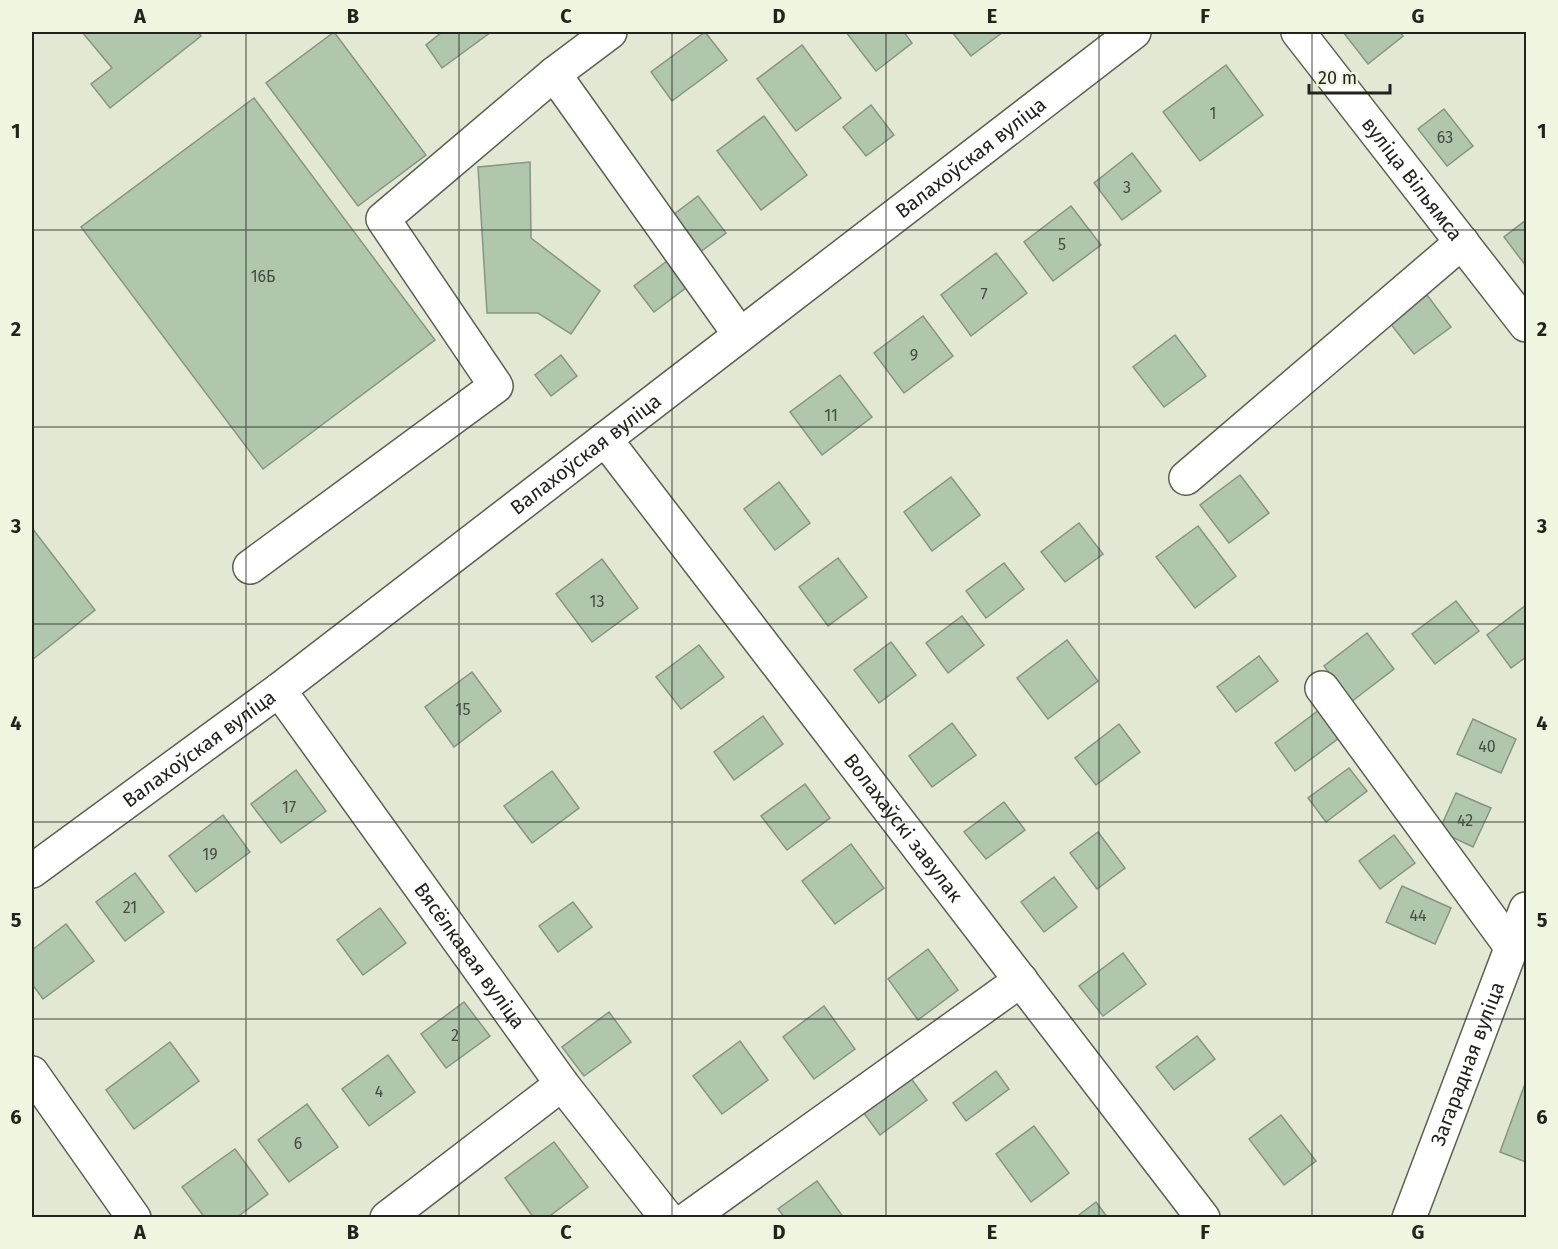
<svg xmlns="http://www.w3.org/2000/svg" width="1558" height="1249" viewBox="0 0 1558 1249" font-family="'Fira Sans',sans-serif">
	<rect width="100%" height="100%" fill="#e2e8d3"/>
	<g fill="#b0c6ad" stroke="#879585" stroke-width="1.5">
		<polygon points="82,32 198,32 201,36 110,108 91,84 112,68"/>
		<polygon points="334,32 426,155 358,206 266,83"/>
		<polygon points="442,32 441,32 491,32 442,68 426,45"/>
		<polygon points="705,32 727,60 672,101 651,72"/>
		<polygon points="846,32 904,32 912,43 876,71"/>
		<polygon points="952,32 1003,32 971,56"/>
		<polygon points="1343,32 1400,32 1403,36 1368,64"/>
		<polygon points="802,45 841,98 796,131 757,79"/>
		<polygon points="1226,65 1263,115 1200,161 1163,112"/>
		<polygon points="254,98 435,340 263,469 81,227"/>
		<polygon points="871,105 894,135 866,156 843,127"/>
		<polygon points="1444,109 1473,146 1447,166 1418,129"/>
		<polygon points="764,116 807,175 761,210 717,151"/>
		<polygon points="1132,153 1161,191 1122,220 1094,183"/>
		<polygon points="530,162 531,238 600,291 571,334 538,313 487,313 478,167"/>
		<polygon points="698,196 726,233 696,255 669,218"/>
		<polygon points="1071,206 1101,245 1053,281 1024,242"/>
		<polygon points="1526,220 1526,266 1504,237"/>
		<polygon points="996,253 1027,293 971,336 941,295"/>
		<polygon points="671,258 691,284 654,312 634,286"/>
		<polygon points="1427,295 1451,327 1414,354 1390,323"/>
		<polygon points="923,316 953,356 904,393 874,353"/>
		<polygon points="1175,335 1206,376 1164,407 1133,367"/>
		<polygon points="561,355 577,376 551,396 535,375"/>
		<polygon points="840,375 872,417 822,455 790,412"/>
		<polygon points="1240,475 1269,513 1229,543 1200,505"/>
		<polygon points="951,477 980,515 932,551 904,512"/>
		<polygon points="779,482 810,523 775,550 744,509"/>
		<polygon points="1079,523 1103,554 1065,582 1041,552"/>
		<polygon points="1198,526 1236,576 1195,608 1156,557"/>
		<polygon points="32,528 95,610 32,660"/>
		<polygon points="838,558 867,597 828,626 799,587"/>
		<polygon points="602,559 638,608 592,642 556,594"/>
		<polygon points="1004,563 1024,589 986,618 966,591"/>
		<polygon points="1456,601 1479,631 1435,664 1412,634"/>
		<polygon points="1526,605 1526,657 1511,668 1487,635"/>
		<polygon points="962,616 984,645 948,673 926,643"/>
		<polygon points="1367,633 1394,669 1351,702 1324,666"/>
		<polygon points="1067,640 1098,681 1048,719 1017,678"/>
		<polygon points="891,642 916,675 879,703 854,670"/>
		<polygon points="699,645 724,677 681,709 656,677"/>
		<polygon points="1259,656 1278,681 1236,712 1217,687"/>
		<polygon points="472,672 501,711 454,747 425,707"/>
		<polygon points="1319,710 1339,738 1295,771 1275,743"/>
		<polygon points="763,716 783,744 734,780 714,752"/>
		<polygon points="1473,719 1516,739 1501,773 1457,754"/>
		<polygon points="952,723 976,755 932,787 909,756"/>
		<polygon points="1119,724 1140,752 1096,785 1075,758"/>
		<polygon points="1349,768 1367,791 1326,822 1308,798"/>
		<polygon points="296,770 326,811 281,843 251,804"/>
		<polygon points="552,771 579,808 532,843 504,806"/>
		<polygon points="805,784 830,818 787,850 761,816"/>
		<polygon points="1456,793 1491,808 1473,847 1439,831"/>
		<polygon points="1004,802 1025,830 986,859 964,832"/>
		<polygon points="223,815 250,852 196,892 169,856"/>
		<polygon points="1098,832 1125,868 1097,889 1070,853"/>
		<polygon points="1394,835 1415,863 1380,889 1359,861"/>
		<polygon points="851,844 884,888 835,924 802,881"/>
		<polygon points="135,873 164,912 125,941 96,902"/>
		<polygon points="1054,877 1077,907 1044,932 1021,902"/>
		<polygon points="1402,886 1451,908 1435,944 1386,922"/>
		<polygon points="573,902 592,927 558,952 539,926"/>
		<polygon points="380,908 406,943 363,975 337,940"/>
		<polygon points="66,924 94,961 43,999 32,984 32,950"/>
		<polygon points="928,949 958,990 918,1020 888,979"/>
		<polygon points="1123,953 1146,984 1103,1016 1079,986"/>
		<polygon points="464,1002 490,1036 446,1068 421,1034"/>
		<polygon points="824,1006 855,1049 814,1079 783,1037"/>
		<polygon points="609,1012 631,1042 584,1076 562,1047"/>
		<polygon points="1197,1036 1215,1059 1174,1090 1156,1067"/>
		<polygon points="740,1041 768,1080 722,1114 693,1076"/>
		<polygon points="170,1042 199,1081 134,1129 106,1090"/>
		<polygon points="388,1055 415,1092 369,1126 342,1089"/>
		<polygon points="996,1071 1009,1089 966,1121 953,1103"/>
		<polygon points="907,1073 927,1100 880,1135 860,1108"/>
		<polygon points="1526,1081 1526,1162 1500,1152"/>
		<polygon points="307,1104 338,1147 289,1182 258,1140"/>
		<polygon points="1281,1115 1316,1161 1284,1185 1249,1139"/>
		<polygon points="1034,1126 1069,1173 1031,1202 996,1154"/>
		<polygon points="554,1142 588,1187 547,1218 534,1218 505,1178"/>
		<polygon points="235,1149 268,1194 236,1218 205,1218 182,1187"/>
		<polygon points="817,1181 844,1218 785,1218 778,1209"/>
		<polygon points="1096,1202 1108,1218 1075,1218"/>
	</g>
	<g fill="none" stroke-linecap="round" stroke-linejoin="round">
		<g stroke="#5c614f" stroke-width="36">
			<g id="minor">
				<polyline points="610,32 554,74 740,335"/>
				<path id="s1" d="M1298 32 1526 325"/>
				<path id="s2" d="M605 439 1203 1218"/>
				<polyline points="1186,478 1462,242"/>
				<polyline points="250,567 496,386 383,219 554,74"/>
				<polyline points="1322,688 1512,948"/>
				<path id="s3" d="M279 690 562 1084 667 1218"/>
				<path id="s4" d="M32 871 279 690 1134 32"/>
				<polyline points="32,1073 134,1218"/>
				<polyline points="387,1218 562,1084"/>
				<polyline points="689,1218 1021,980"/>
				<path id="s5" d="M1409 1218 1526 909"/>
			</g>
		</g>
		<use href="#minor" stroke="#fff" stroke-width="33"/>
	</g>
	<path fill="none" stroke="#21231c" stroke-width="1.5" stroke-opacity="0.55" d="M246 32V1218M459 32V1218M672 32V1218M886 32V1218M1099 32V1218M1312 32V1218M32 230H1526M32 427H1526M32 624H1526M32 822H1526M32 1019H1526"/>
	<g text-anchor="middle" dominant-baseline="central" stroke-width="5" stroke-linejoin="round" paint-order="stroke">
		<g font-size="16" fill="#454c40">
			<text x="1213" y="113">1</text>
			<text x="1445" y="137">63</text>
			<text x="1127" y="187">3</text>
			<text x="1062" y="244">5</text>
			<text x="263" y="276">16Б</text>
			<text x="984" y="294">7</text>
			<text x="914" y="355">9</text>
			<text x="831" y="415">11</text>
			<text x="597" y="601">13</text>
			<text x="463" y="709">15</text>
			<text x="1487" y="746">40</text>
			<text x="289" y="807">17</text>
			<text x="1465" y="820">42</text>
			<text x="210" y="854">19</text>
			<text x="130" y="907">21</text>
			<text x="1418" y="915">44</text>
			<text x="455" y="1035">2</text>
			<text x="379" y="1091">4</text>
			<text x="298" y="1143">6</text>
		</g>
		<g font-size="20" fill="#21231c" stroke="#f0f5e0">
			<text stroke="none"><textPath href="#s4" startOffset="1179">Валахоўская вуліца</textPath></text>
			<text stroke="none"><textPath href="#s1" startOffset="186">вуліца Вільямса</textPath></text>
			<text stroke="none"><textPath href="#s4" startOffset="693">Валахоўская вуліца</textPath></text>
			<text stroke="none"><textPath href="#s4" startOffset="207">Валахоўская вуліца</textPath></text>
			<text stroke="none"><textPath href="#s2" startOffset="490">Волахаўскі завулак</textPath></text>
			<text stroke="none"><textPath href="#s3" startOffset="327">Вясёлкавая вуліца</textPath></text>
			<text stroke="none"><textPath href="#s5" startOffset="165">Загарадная вуліца</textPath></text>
		</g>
	</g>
	<rect width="1558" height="1249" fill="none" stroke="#f0f5e0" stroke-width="66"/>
	<path d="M1309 84v9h81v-9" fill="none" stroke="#21231c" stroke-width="3"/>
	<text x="1318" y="84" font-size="18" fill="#21231c" stroke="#f0f5e0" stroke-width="4.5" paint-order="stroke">20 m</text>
	<rect x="33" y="33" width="1492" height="1183" fill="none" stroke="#21231c" stroke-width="2"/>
	<g font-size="20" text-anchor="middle" font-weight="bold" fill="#21231c">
		<text x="140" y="23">A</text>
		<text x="353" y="23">B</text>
		<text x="566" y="23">C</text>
		<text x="779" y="23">D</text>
		<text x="992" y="23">E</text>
		<text x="1205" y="23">F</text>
		<text x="1418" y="23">G</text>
		<text x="16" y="138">1</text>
		<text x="1542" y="138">1</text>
		<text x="16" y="336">2</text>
		<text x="1542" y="336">2</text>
		<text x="16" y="533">3</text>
		<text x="1542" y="533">3</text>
		<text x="16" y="730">4</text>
		<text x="1542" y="730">4</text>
		<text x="16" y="927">5</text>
		<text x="1542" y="927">5</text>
		<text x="16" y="1124">6</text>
		<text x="1542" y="1124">6</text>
		<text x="140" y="1239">A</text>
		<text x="353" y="1239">B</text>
		<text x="566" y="1239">C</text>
		<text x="779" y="1239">D</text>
		<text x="992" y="1239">E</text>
		<text x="1205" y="1239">F</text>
		<text x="1418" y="1239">G</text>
	</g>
</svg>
